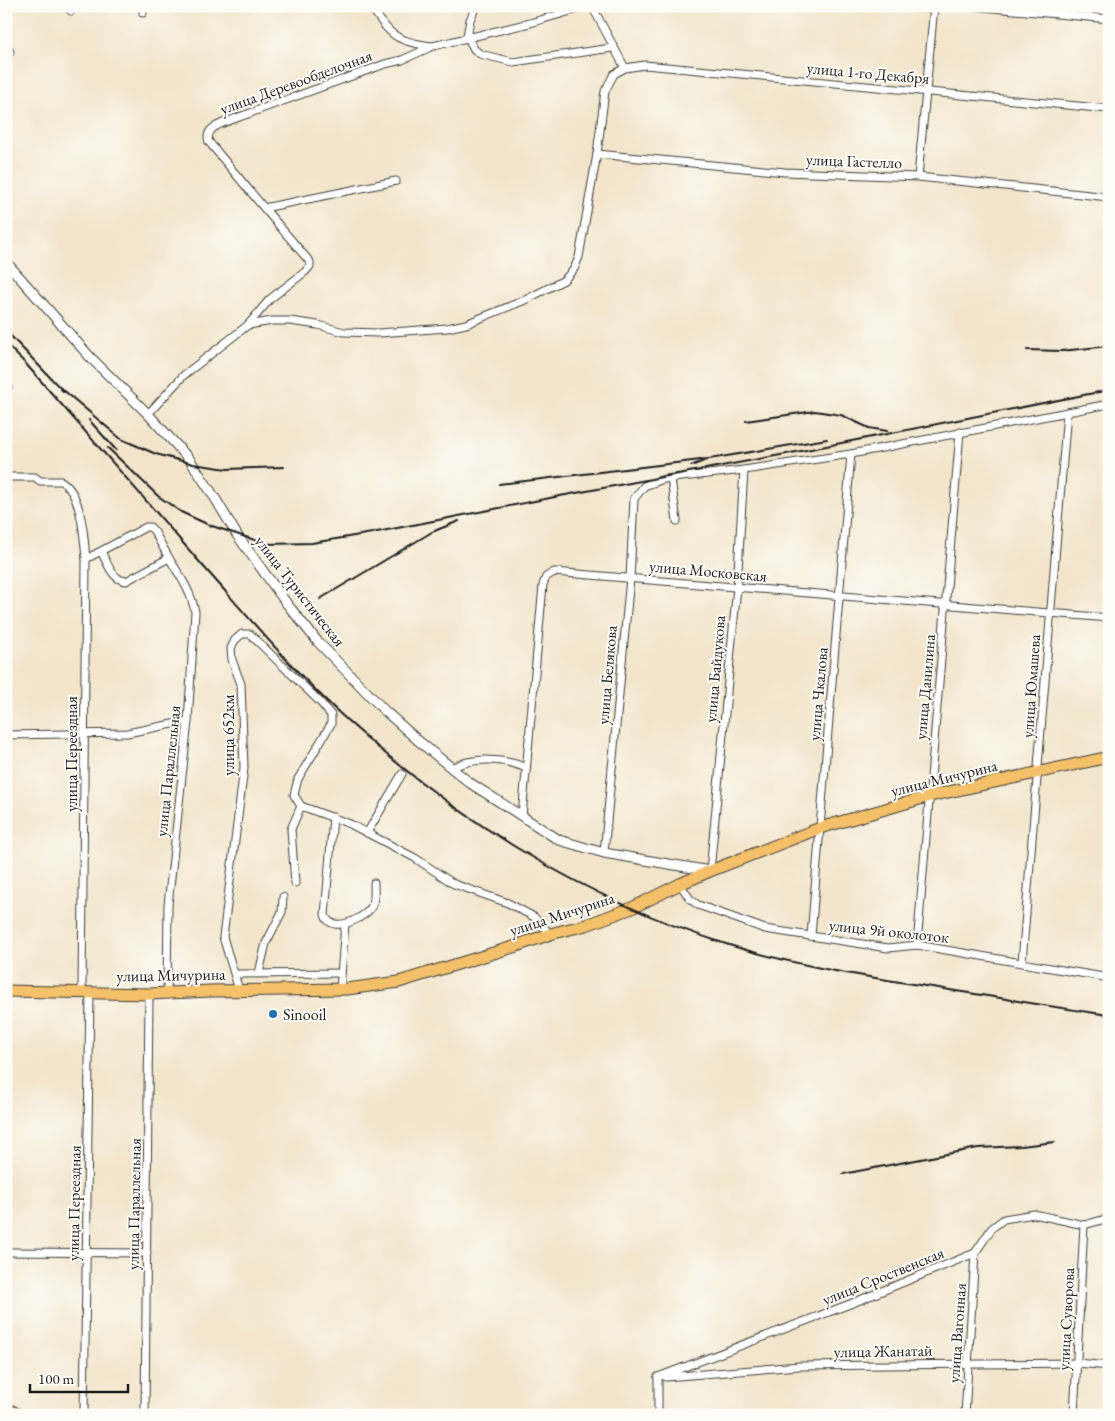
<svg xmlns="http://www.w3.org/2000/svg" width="1115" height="1421" viewBox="0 0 1115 1421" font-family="'EB Garamond',serif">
	<rect width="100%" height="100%" fill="#fdfcf7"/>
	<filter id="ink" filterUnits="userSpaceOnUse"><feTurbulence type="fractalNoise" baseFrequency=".02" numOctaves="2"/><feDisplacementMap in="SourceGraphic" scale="10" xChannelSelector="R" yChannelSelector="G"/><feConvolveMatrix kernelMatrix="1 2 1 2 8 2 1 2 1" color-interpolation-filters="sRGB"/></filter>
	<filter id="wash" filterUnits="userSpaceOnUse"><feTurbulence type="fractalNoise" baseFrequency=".0096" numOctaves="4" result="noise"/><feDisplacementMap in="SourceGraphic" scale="20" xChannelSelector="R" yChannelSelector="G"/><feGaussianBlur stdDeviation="1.12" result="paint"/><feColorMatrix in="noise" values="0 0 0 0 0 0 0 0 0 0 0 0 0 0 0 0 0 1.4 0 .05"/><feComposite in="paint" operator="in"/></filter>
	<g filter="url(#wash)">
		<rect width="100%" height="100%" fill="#f2e5cb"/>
	</g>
	<g filter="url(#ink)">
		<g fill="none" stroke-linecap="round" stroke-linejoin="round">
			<g stroke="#3c3a36" stroke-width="9">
				<g id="minor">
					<polyline points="67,6 71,11"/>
					<polyline points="143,6 143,13"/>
					<path d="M371 6C389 36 398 42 432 46"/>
					<polyline points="476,6 470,20 467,36 474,49 480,54 513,62 612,48"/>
					<polyline points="592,6 625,68"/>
					<polyline points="896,6 934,9"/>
					<polyline points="973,6 1109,19"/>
					<polyline points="6,48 10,52"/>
					<polyline points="597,154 785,172 918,177 1109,197"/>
					<polyline points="918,177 934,6"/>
					<path d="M396 181 264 208 209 142C204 128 221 124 231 120L385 64 402 60 433 46 530 23 588 6"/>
					<polyline points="248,325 270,299 305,272 310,266 310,262 264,208"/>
					<polyline points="6,392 8,387"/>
					<polyline points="148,414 184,375 248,325 272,321 290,321 318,325 344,332 379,333 447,328 466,324 525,300 564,280 574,269 579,257 597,154 605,91 614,74 625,68 645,65 1109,109"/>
					<path d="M6 477H35L40 481H61C82 493 84 537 86 559L82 992"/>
					<polyline points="671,479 677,521"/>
					<path d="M86 559 146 527H150L154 531 169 558 126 581C112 580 107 562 101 551"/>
					<polyline points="6,735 127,733 188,721"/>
					<path d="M451 768C473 757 504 758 526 768"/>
					<polyline points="522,816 543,585 546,577 554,572 1109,618"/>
					<path d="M333 817 325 915C331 936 370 917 373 903 375 897 374 889 374 883"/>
					<polyline points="367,833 402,774"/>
					<polyline points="604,853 630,578 634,499 644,486 664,479 744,470 851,454 1109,404"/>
					<polyline points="710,871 737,587 744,470"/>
					<polyline points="295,883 291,829 301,806 350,824 415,858 454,884 508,903 534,917 550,934"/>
					<polyline points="680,884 690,899 698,905 765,929 888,948 917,945 1109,978"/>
					<polyline points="811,936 851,454"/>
					<polyline points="917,945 960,432"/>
					<polyline points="1022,962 1067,412"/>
					<polyline points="259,973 266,943 282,912 283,897"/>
					<polyline points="235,974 341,973"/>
					<polyline points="340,989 345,924"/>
					<polyline points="239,990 223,937 244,768 241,684 232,660 231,648 235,640 242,634 250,634 321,703 331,715 331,724 298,779 294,795 301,806"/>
					<path d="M167 992 168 905 188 721 195 612C191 591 180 576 169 558"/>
					<polyline points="6,1252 147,1253"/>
					<polyline points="658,1377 850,1304 975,1253 992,1228 1004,1219 1034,1214 1084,1225 1109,1218"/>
					<polyline points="658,1377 658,1415"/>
					<polyline points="666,1377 799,1366 1077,1363 1109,1366"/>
					<polyline points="84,1415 90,992"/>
					<polyline points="145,1415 149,994"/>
					<polyline points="965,1415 975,1253"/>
					<polyline points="1074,1415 1084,1225"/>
				</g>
			</g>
			<g stroke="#3c3a36" stroke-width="11">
				<polyline id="tertiary" points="6,262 90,357 148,414 190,460 215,498 237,535 287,604 318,642 385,711 421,743 470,783 559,840 604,853 710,871"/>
			</g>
			<g stroke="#3c3a36" stroke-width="13">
				<polyline id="primary" points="6,991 149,994 210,991 347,989 399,982 513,947 550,934 586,925 632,908 680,884 710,871 820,828 930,796 1109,757"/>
			</g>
			<g stroke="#3c3a36" stroke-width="13">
				<polyline id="trunk" points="6,1408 19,1415"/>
			</g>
			<use href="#minor" stroke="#fff" stroke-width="7"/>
			<use href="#tertiary" stroke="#fff" stroke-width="9"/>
			<use href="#primary" stroke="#f4c16a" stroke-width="11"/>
			<use href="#trunk" stroke="#f4c16a" stroke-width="11"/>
			<g stroke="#1c1c1c" stroke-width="2">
				<polyline points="1108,251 1109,251"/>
				<polyline points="6,331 64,392"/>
				<path d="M6 344 25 363C84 430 144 498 203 566 250 619 295 673 348 721 457 820 585 899 726 944 789 964 854 975 919 985 983 995 1046 1006 1109 1015"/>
				<polyline points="1027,350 1061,351 1109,346"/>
				<polyline points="61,388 121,439 156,454 193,464 227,469 284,467"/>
				<polyline points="89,420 116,450"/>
				<polyline points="746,421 815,411 841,415 869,428 887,431"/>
				<polyline points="108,448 158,496 181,512 209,525 267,544 312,543 372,533 560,496 786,454 1109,390"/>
				<polyline points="709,459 827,439"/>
				<polyline points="499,484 709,459 691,466"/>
				<polyline points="320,599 432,532 459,521"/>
				<polyline points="843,1174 978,1148 1021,1146 1055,1142"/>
			</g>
		</g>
	</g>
	<circle fill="#1f6fb2" stroke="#fdfcf7" stroke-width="2" cx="273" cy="1014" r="5"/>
	<g text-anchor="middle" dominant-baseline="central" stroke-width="4" stroke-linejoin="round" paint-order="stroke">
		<g font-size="16" fill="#1c1c1c" stroke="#fdfcf7">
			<text transform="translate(868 73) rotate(5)">улица 1-го Декабря</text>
			<text transform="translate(296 82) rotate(-20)">улица Деревообделочная</text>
			<text transform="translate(854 161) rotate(2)">улица Гастелло</text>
			<text transform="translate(708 571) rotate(5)">улица Московская</text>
			<text transform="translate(300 591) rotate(52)">улица Туристическая</text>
			<text transform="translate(715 669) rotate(-85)">улица Байдукова</text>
			<text transform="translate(607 675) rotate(-85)">улица Белякова</text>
			<text transform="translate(1031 686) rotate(-86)">улица Юмашева</text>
			<text transform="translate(925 687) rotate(-85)">улица Данилина</text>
			<text transform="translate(818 694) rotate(-85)">улица Чкалова</text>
			<text transform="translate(228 735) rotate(-90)">улица 652км</text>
			<text transform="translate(71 754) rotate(-90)">улица Переездная</text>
			<text transform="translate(168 771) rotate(-84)">улица Параллельная</text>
			<text transform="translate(944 778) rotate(-14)">улица Мичурина</text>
			<text transform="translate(562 914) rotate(-18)">улица Мичурина</text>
			<text transform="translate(889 931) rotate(6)">улица 9й околоток</text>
			<text transform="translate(171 975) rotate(-1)">улица Мичурина</text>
			<text transform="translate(74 1203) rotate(-89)">улица Переездная</text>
			<text transform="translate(134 1204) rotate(-89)">улица Параллельная</text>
			<text transform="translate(883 1276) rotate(-22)">улица Сроственская</text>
			<text transform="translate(1066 1319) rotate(-87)">улица Суворова</text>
			<text transform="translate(957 1333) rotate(-86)">улица Вагонная</text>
			<text transform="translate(883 1351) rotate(-1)">улица Жанатай</text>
		</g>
		<g font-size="16" fill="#1c1c1c" stroke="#fdfcf7" text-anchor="start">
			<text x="283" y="1014">Sinooil</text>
		</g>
	</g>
	<rect width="1115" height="1421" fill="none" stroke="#fdfcf7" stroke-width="25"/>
	<path d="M30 1384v8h98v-8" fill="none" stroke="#1c1c1c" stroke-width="2.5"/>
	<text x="38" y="1384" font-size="15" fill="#1c1c1c" stroke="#fdfcf7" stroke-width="4" paint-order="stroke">100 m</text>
</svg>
